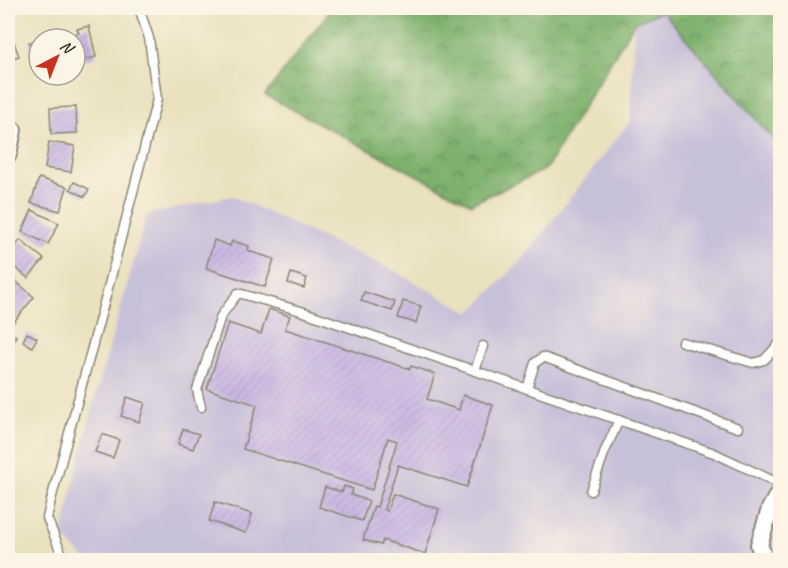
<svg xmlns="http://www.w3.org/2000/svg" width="788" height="568" viewBox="0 0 788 568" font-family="Caveat,sans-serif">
	<defs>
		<pattern id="forest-crowns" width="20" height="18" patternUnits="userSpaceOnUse" patternTransform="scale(1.5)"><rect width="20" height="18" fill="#7db16c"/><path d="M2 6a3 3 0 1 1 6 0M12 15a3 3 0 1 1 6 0" fill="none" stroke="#679059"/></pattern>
		<pattern id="building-hatch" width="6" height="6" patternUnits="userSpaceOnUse" patternTransform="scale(1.5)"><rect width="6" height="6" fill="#c6b1e4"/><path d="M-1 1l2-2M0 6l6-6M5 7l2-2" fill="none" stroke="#aa98c4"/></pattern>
	</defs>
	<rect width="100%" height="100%" fill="#fcf5e5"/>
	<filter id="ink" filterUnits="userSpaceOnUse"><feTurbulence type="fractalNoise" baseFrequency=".0167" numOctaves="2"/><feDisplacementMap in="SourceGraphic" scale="12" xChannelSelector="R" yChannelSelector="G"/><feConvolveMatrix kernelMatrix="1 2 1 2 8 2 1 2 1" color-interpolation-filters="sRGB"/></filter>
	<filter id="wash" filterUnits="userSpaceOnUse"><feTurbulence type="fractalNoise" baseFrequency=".008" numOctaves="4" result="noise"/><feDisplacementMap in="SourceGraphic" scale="24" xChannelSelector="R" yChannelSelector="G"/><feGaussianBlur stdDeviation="1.35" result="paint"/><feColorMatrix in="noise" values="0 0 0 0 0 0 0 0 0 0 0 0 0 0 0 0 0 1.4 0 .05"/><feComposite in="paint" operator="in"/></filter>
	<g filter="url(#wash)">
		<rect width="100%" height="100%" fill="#eae1be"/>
		<polygon fill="#c7c0d9" points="662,11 780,147 780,560 86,560 62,536 73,485 99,383 147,215 232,196 391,269 470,313 526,255 631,120 634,23"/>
		<polygon fill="url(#forest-crowns)" stroke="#546e4c" stroke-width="1.5" points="332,8 780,8 780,147 662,11 634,23 546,169 471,204 265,95"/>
		<g id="blocks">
			<g fill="url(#building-hatch)">
				<polygon points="8,26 19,56 8,60"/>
				<polygon points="89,26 96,57 75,62 75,39 63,39 63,36 79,33 77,29"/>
				<polygon points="39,40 39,70 36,70 29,42"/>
				<polygon points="76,107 77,133 51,134 50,108"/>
				<polygon points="49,142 75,146 71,172 45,168"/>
				<polygon points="39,178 67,187 60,211 31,203"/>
				<polygon points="74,182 89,189 85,197 70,189"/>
				<polygon points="32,210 59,223 48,244 22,232"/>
				<polygon points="20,240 44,259 28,278 8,262 8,256"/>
				<polygon points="214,240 230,246 232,241 249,246 248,251 274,259 265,287 206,268"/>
				<polygon points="291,273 307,278 304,288 288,283"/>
				<polygon points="12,278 34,297 12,324 8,321 8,283"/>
				<polygon points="364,292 395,302 392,311 361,301"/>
				<polygon points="403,301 421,306 416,323 398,318"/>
				<polygon points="269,309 290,316 285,329 410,369 411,366 435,374 427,399 459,410 463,395 493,405 467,487 398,465 384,509 387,511 393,494 439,509 425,554 383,540 381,545 363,540 374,506 377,507 397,441 388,438 372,490 243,449 257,405 207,389 228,323 261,334"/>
				<polygon points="8,333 16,336 8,355"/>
				<polygon points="27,333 37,338 32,347 23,341"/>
				<polygon points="127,397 145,403 139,422 121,416"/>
				<polygon points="183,429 199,434 193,449 178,444"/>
				<polygon points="102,434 119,440 113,458 95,452"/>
				<polygon points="344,486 353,489 351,495 369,501 362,521 319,507 325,487 342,492"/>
				<polygon points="215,502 252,514 246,533 209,521"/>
			</g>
		</g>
	</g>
	<g filter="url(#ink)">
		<use href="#blocks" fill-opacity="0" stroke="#8a8674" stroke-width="1.5"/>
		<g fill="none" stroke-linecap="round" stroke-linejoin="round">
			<g stroke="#8a8674" stroke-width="11">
				<g id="service">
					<polyline points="682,342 753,363 764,360 780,343"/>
					<polyline points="475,371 483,346"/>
					<polyline points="527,389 535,363 543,357 738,428"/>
					<polyline points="201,407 197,390 221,316 238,293 301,311 714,453 780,484"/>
					<polyline points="591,491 605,451 619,420"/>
					<polyline points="64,560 47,518 51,500 111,277 157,99 149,38 139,8"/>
				</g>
			</g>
			<g stroke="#8a8674" stroke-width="20">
				<g id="minor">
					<polyline points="8,154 13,130"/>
					<polyline points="765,560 759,545 770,509 780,491"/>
				</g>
			</g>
			<use href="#service" stroke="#fff" stroke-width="8"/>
			<use href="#minor" stroke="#fff" stroke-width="16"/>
		</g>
	</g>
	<rect width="788" height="568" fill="none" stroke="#fcf5e5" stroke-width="30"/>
	<g transform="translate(57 57) rotate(42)"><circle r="28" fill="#fcf5e5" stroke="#a8a49b" stroke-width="1.5"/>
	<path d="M0-4.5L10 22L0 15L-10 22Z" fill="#c8321e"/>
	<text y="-9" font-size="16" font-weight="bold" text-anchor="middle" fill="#2b2b2b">N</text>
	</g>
</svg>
